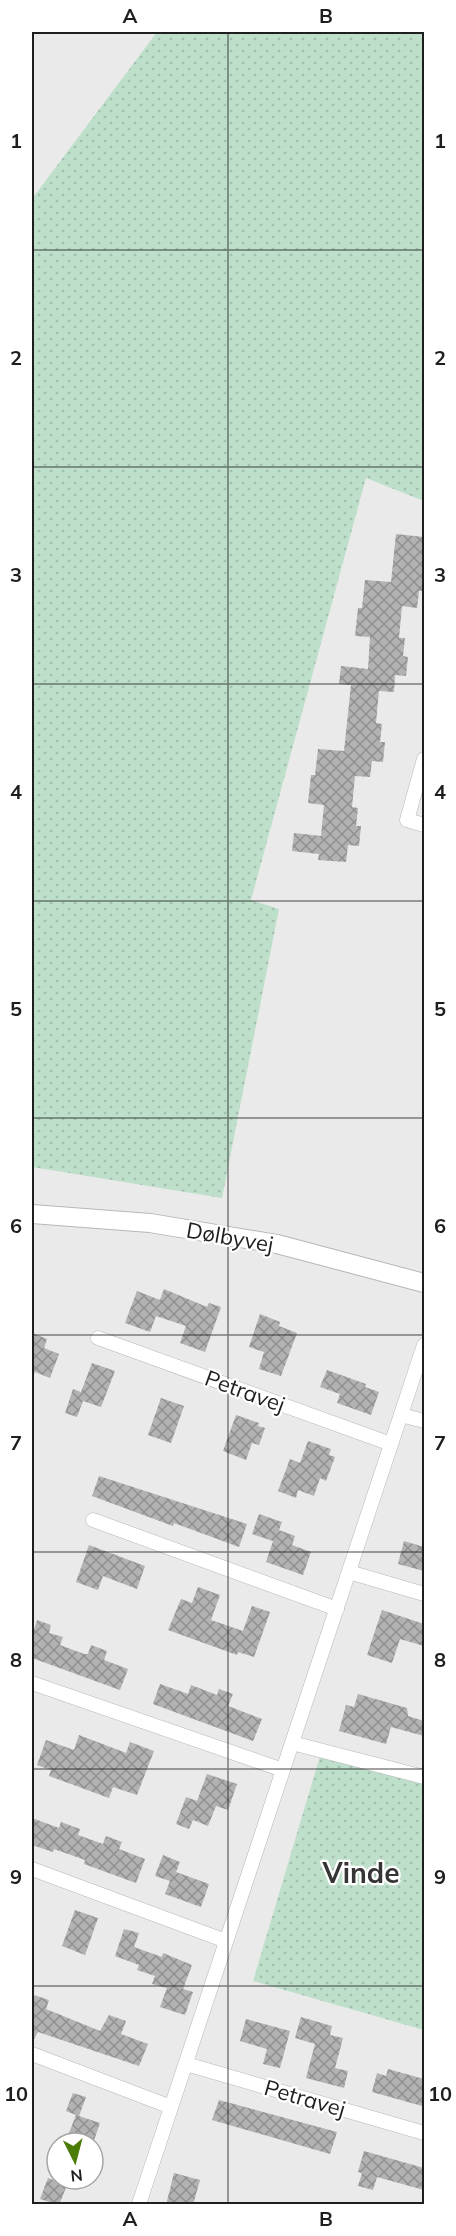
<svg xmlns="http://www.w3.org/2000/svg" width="456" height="2236" viewBox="0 0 456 2236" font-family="Mulish,sans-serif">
	<defs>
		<pattern id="green-dots" width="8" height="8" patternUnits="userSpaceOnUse" patternTransform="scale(1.5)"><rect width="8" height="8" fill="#bedfca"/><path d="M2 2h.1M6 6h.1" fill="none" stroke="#a3bfad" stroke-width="1.8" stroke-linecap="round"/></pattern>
		<pattern id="building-cross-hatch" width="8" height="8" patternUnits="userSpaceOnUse" patternTransform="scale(1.5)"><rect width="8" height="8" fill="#b2b2b3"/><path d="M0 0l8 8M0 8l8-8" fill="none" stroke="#909091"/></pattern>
	</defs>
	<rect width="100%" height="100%" fill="#eaeaeb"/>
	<g fill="url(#green-dots)">
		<polygon points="157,32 424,32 424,501 366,478 251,900 279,909 222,1198 32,1167 32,199"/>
		<polygon points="320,1756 424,1783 424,2030 253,1981"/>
	</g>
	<g fill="url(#building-cross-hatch)">
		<polygon points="396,534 424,537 424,591 419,591 417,608 402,606 399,638 405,638 403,656 408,657 406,676 395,675 394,692 379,691 376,723 382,724 380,742 385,742 383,762 372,761 370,777 355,776 352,807 358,808 356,826 361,826 359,846 348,845 346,862 318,860 319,854 292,851 294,833 321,836 324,805 308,803 311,775 315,775 318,749 344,751 351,685 339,684 341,666 368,669 370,637 355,636 358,608 362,608 365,580 391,582"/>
		<polygon points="164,1289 207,1307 209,1303 221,1307 205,1352 180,1343 186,1326 156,1316 150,1332 125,1323 137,1291 160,1300"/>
		<polygon points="260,1314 280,1322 279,1326 297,1333 281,1376 259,1369 264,1352 249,1347"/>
		<polygon points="32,1333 47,1339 44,1348 59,1354 50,1378 35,1372 32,1378"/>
		<polygon points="92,1363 115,1371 101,1407 83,1401 77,1417 65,1413 73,1389 81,1392"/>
		<polygon points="327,1370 366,1384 365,1387 379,1392 371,1415 337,1403 340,1394 320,1387"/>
		<polygon points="161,1398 184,1406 171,1443 148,1435"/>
		<polygon points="236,1415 259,1423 258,1426 265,1428 259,1445 252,1443 246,1460 223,1451"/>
		<polygon points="308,1441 331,1449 329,1455 335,1457 326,1481 320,1478 314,1496 298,1490 296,1498 278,1491 290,1459 300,1463"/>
		<polygon points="99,1476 247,1524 239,1547 174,1523 173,1526 92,1496"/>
		<polygon points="259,1514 282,1522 279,1530 295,1536 292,1545 311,1552 303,1575 266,1562 273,1541 252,1534"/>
		<polygon points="404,1541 424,1547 424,1571 398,1564"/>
		<polygon points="89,1545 145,1566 137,1589 103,1576 98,1590 76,1582"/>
		<polygon points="198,1587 220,1595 211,1620 243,1631 252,1606 270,1612 254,1657 238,1652 237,1655 168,1630 181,1599 192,1603"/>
		<polygon points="382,1610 424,1624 424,1646 400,1639 392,1663 367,1655"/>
		<polygon points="37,1620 51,1625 49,1633 63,1637 60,1645 84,1654 88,1654 91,1645 107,1651 104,1660 128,1669 120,1690 32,1658 32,1636"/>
		<polygon points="160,1684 188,1694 191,1685 217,1695 219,1689 233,1694 228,1706 262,1719 253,1741 153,1704"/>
		<polygon points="358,1694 407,1708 408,1716 424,1721 424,1736 391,1727 386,1744 339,1731 346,1705 354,1707"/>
		<polygon points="79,1735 126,1753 130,1742 154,1751 137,1795 113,1787 109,1798 49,1776 51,1770 37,1765 46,1740 74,1750"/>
		<polygon points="207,1774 237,1784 228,1810 216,1806 208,1826 193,1820 189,1829 176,1824 186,1797 197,1801"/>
		<polygon points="32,1818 59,1828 61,1822 80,1829 78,1835 103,1844 106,1836 122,1842 119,1849 145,1859 136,1883 84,1864 85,1860 54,1849 53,1852 32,1845"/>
		<polygon points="163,1855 180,1862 176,1872 209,1884 201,1907 165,1894 170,1881 155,1876"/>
		<polygon points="75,1910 98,1918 85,1955 62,1946"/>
		<polygon points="124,1929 139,1933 134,1947 162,1957 163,1953 192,1965 183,1989 193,1992 185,2015 160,2007 167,1988 152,1984 155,1976 137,1970 139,1965 115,1956"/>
		<polygon points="34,1995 49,2000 46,2009 100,2031 109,2015 126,2021 121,2034 148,2044 139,2066 38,2032 32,2043 32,2003"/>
		<polygon points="301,2017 332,2026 330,2035 343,2038 335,2068 348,2071 344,2088 306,2078 315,2044 295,2038"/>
		<polygon points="246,2019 290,2031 280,2068 263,2064 267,2049 240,2041"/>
		<polygon points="388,2069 424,2079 422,2106 372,2092 377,2073 386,2076"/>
		<polygon points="73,2093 86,2097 79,2116 100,2123 93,2143 65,2143 76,2115 66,2111"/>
		<polygon points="219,2100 337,2132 330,2154 212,2120"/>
		<polygon points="364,2151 424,2168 424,2190 377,2177 373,2190 358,2186 362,2173 358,2172"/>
		<polygon points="174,2173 200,2180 193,2205 166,2205"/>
		<polygon points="48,2178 67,2185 59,2205 40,2199"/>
	</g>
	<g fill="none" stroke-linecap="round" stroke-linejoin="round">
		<g stroke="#b6b7b8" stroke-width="15">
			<g id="minor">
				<polyline points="424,759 407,820 424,825"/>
				<polyline points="98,1338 391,1444"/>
				<polyline points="401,1415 424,1421"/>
				<polyline points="93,1520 337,1609"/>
				<polyline points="349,1572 424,1594"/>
				<polyline points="32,1683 283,1770"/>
				<polyline points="292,1743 424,1777"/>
				<polyline points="32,1869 226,1941"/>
				<polyline points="32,2054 171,2107"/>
				<polyline points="186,2064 424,2133"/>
				<polyline points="139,2204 424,1345"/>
			</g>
		</g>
		<g stroke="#b6b7b8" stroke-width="20">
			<polyline id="tertiary" points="32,1214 150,1223 277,1244 424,1283"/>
		</g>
		<use href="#minor" stroke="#fff" stroke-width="14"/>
		<use href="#tertiary" stroke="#fff" stroke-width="18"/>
	</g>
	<path fill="none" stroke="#1e1e1e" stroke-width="1.5" stroke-opacity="0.55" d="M228 32V2204M32 250H424M32 467H424M32 684H424M32 901H424M32 1118H424M32 1335H424M32 1552H424M32 1769H424M32 1986H424"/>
	<g text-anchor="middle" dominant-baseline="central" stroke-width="4.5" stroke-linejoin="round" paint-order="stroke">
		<g font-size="22" fill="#1e1e1e" stroke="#fff">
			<text transform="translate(230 1237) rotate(10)">Dølbyvej</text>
			<text transform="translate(245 1391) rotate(20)">Petravej</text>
			<text transform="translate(305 2098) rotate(16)">Petravej</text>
		</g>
		<g font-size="28" font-weight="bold" fill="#353536" stroke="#fff">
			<text x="361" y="1872">Vinde</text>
		</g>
	</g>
	<rect width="456" height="2236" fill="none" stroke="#ffffff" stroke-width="66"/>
	<g transform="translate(75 2161) rotate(174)"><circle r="28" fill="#ffffff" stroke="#a5a5a5" stroke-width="1.5"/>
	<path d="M0-4.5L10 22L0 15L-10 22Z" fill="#4b7c08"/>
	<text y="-9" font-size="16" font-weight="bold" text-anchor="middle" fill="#1e1e1e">N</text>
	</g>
	<rect x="33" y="33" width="390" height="2170" fill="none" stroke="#1e1e1e" stroke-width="2"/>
	<g font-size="20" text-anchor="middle" font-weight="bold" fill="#1e1e1e">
		<text x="130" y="23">A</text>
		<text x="326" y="23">B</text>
		<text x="16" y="148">1</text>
		<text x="440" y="148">1</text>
		<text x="16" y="365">2</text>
		<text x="440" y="365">2</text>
		<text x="16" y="582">3</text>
		<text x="440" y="582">3</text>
		<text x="16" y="799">4</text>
		<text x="440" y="799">4</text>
		<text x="16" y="1016">5</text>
		<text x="440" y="1016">5</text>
		<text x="16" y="1233">6</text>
		<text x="440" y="1233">6</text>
		<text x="16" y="1450">7</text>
		<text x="440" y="1450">7</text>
		<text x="16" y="1667">8</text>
		<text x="440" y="1667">8</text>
		<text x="16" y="1884">9</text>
		<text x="440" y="1884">9</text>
		<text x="16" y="2101">10</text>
		<text x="440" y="2101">10</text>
		<text x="130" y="2226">A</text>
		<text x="326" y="2226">B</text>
	</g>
</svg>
